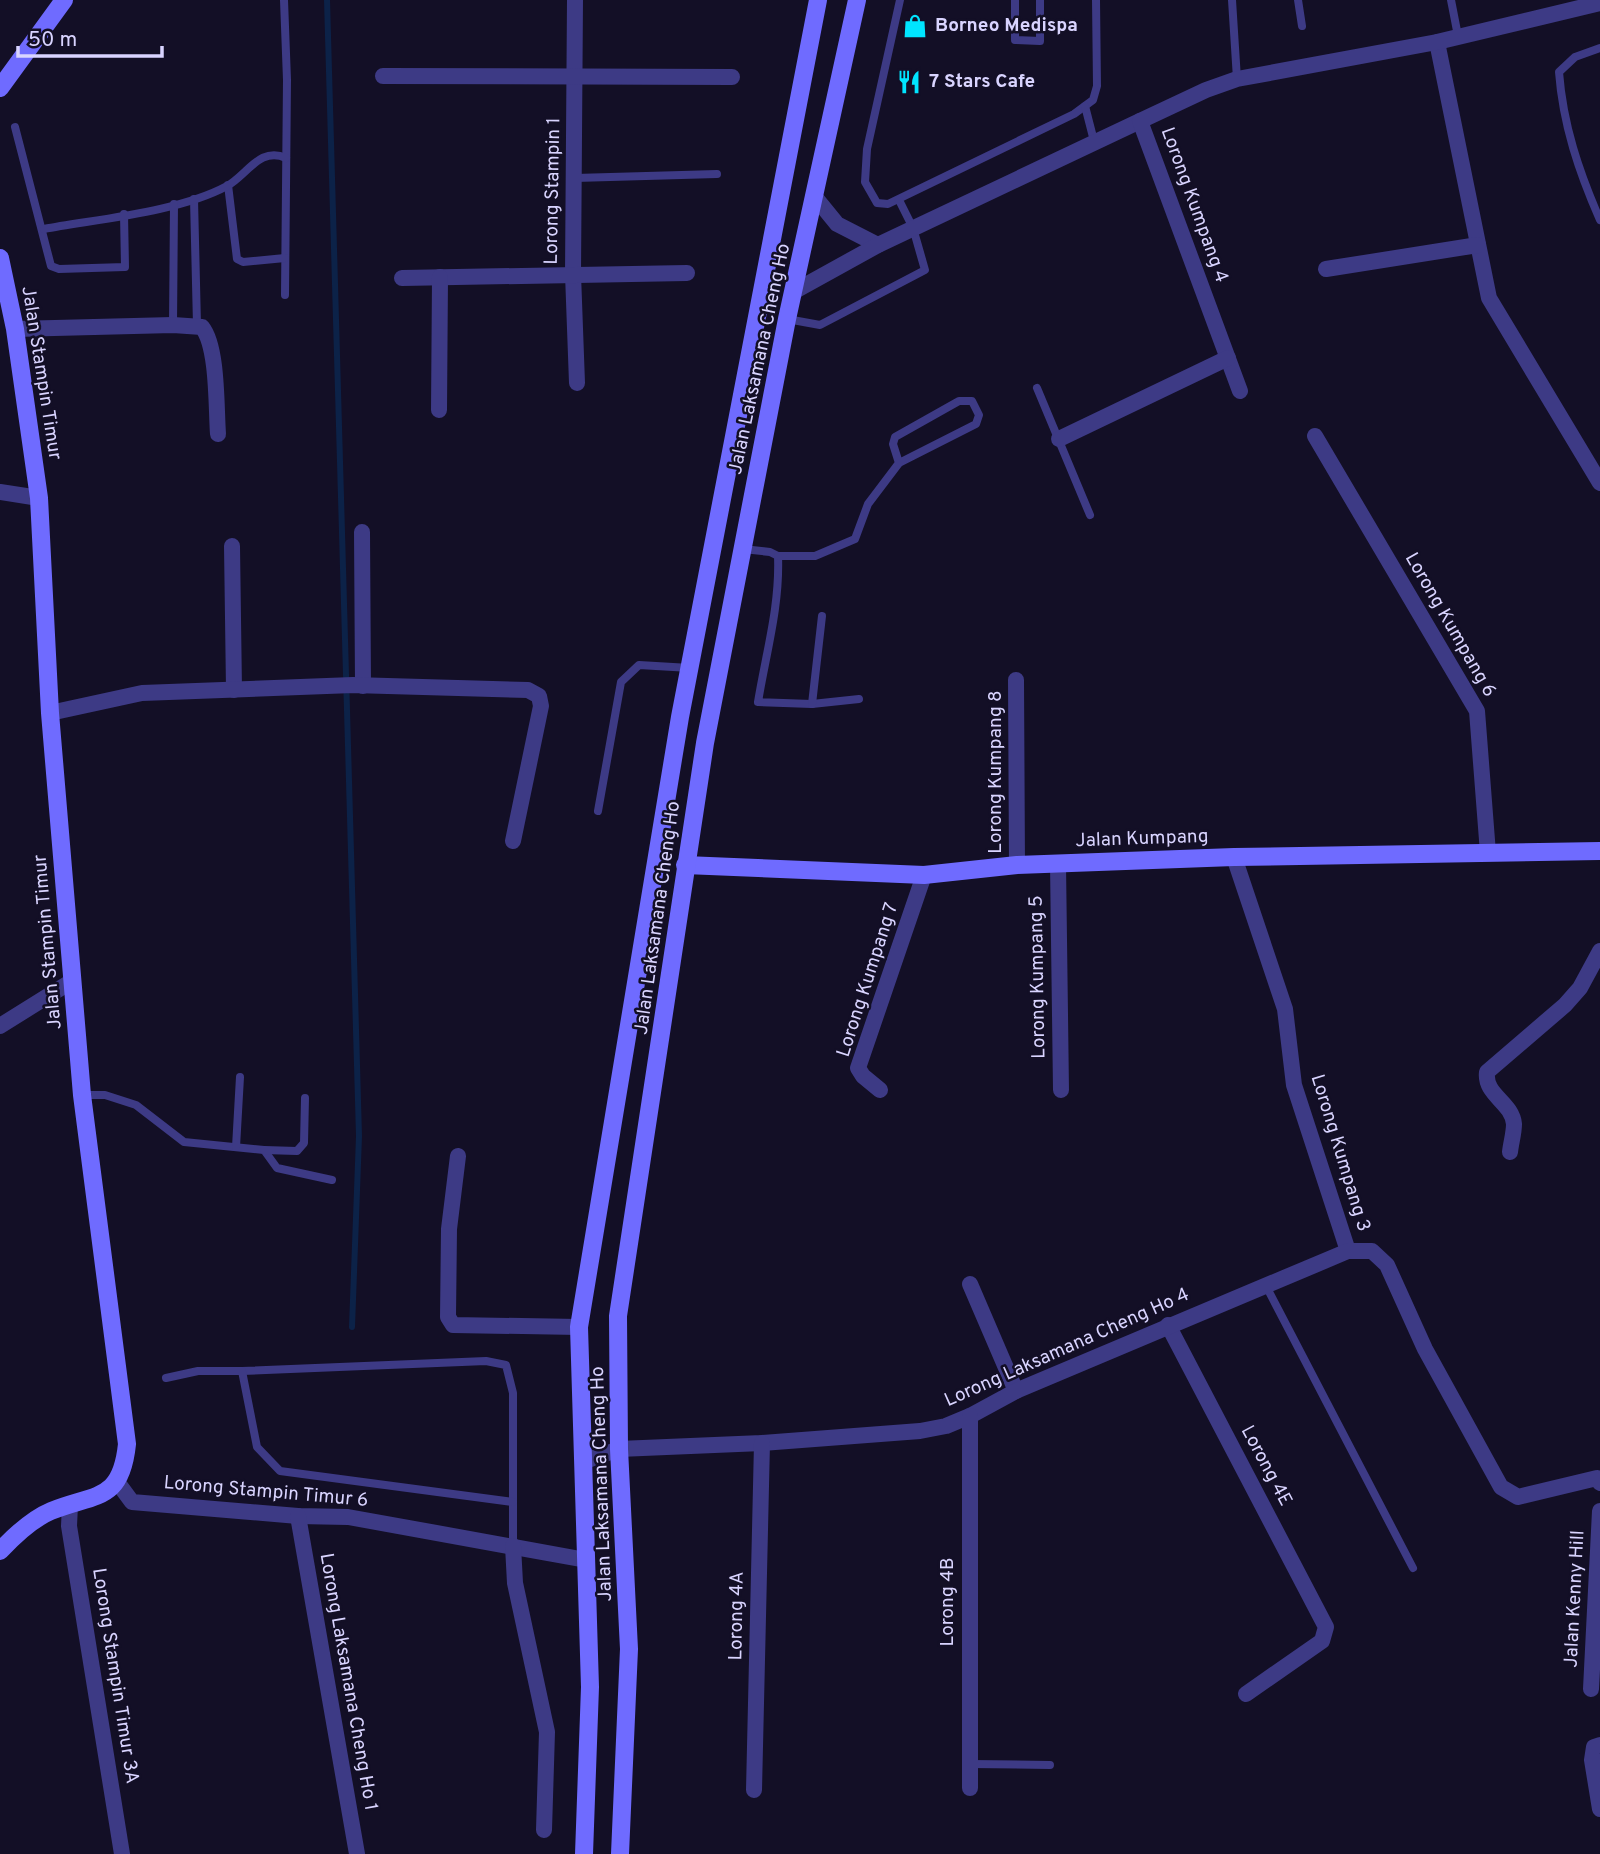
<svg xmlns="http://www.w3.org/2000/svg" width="1600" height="1854" viewBox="0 0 1600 1854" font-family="Overpass,sans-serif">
	<rect width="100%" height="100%" fill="#130f26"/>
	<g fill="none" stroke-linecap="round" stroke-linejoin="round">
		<polyline stroke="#0c2248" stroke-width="6" points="327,0 359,1136 352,1327"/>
		<g stroke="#3d3a85" stroke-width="8">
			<polyline points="284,0 287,80 285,295"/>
			<polyline points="900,0 867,149 865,182 877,203 888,204 1074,114 1093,100 1097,86 1096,0"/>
			<polyline points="1015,0 1015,40 1040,41 1040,0"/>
			<polyline points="1232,0 1237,79"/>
			<polyline points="1298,0 1302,26"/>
			<polyline points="1451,0 1458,36"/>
			<path d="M1600 48 1575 57 1559 72C1563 125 1579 172 1600 220"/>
			<polyline points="1085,106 1094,141"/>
			<polyline points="15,127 51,266 59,269 125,267 124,214"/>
			<polyline points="575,178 717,174"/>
			<polyline points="228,185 237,259 243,262 285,258"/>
			<polyline points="194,199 197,325"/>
			<path d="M44 229C98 219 179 212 227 186 247 175 260 146 286 158"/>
			<polyline points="787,319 820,325 925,270 913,228 899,200"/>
			<polyline points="173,325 174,204"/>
			<polyline points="1037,388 1090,515"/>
			<path d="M743 549 770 552 778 556C780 606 766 653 758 702L812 704 859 699"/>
			<polyline points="778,556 815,556 855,539 868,504 899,463 976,424 979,415 972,401 959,401 895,437 893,444 899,463"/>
			<polyline points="812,704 822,616"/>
			<polyline points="598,811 621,682 639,665 690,668"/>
			<polyline points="82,1095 105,1095 136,1105 184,1142 264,1150 277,1168 332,1180"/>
			<polyline points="236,1147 240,1077"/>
			<polyline points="264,1150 297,1151 304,1143 305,1098"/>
			<polyline points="1265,1284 1413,1568"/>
			<polyline points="242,1371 486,1361 506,1365 513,1393 513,1546"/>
			<polyline points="166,1378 198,1371 242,1371 257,1447 280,1471 513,1502"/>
			<polyline points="969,1764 1050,1765"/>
		</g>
		<g stroke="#3d3a85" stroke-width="16">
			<polyline points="575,0 573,274 577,383"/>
			<polyline points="1437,42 1489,298 1600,483"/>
			<polyline points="383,76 732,77"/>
			<polyline points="815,197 837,224 878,245"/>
			<polyline points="1326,269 1478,245"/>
			<polyline points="402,278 687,273"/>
			<polyline points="793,292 878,245 1140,121"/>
			<path d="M15 329 173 325 202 327C218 347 216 407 218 434"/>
			<polyline points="1240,391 1140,121 1206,90 1237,79 1437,42 1600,3"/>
			<polyline points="439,410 440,277"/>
			<polyline points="1315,436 1477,711 1488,853"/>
			<polyline points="1059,439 1228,358"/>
			<polyline points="0,492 39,498"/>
			<polyline points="362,532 363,686"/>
			<polyline points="232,546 234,690"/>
			<polyline points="1016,680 1017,865"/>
			<polyline points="50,713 142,693 353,685 528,690 539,696 541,706 513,841"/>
			<polyline points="1234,857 1285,1009 1294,1085 1348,1251"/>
			<polyline points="1058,864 1061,1090"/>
			<polyline points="0,1026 72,981"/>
			<polyline points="880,1090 863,1076 858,1068 924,875"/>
			<path d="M1510 1152C1511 1143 1514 1133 1514 1124 1512 1102 1484 1095 1487 1072L1565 1005 1580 988 1600 951"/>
			<polyline points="458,1156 449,1229 448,1317 453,1325 579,1327"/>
			<polyline points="970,1284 1016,1391"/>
			<polyline points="1168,1325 1326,1627 1322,1641 1246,1694"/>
			<polyline points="585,1461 619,1449 762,1443 920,1431 946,1426 970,1416 1016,1391 1348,1251 1372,1251 1387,1265 1425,1349 1501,1487 1518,1497 1597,1478 1600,1483"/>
			<polyline points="118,1483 132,1502 298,1516 348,1517 586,1560"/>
			<polyline points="70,1505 69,1526 122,1854"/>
			<polyline points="298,1516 357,1854"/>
			<polyline points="513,1546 515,1583 547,1732 544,1830"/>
			<polyline points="1591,1689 1600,1511"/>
			<polyline points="1600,1745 1594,1747 1592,1760 1600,1809"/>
			<polyline points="970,1788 970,1416"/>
			<polyline points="754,1790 762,1443"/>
		</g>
		<g stroke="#6f6bff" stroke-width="18">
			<polyline points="0,88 64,0"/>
			<path d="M0 258 15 329 39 498 50 713 82 1095 127 1444C121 1502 96 1493 51 1511 32 1519 13 1537 0 1551"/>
			<polyline points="685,865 924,875 1017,865 1234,857 1600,851"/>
			<polyline points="584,1854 590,1687 579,1327 680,717 818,0"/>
			<polyline points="620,1854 629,1649 619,1449 618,1316 705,743 787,319 857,0"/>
		</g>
	</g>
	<defs>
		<g id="shop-bare" transform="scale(1.89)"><path d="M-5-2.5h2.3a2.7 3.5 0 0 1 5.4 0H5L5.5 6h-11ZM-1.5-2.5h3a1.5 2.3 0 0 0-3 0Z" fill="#00e5ff" stroke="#130f26" stroke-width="2.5" paint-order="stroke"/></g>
		<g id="restaurant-bare" transform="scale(1.89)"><path d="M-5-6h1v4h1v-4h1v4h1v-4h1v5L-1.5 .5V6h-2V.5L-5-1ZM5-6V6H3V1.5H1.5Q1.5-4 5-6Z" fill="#00e5ff" stroke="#130f26" stroke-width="2.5" paint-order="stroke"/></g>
	</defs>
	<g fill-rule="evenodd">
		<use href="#shop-bare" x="915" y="26"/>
		<use href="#restaurant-bare" x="909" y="82"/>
	</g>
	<g text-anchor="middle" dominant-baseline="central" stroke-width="5" stroke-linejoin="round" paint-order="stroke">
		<g font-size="19" font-weight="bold" fill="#d9d4ff" stroke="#130f26" text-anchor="start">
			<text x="935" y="26">Borneo Medispa</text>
			<text x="929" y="82">7 Stars Cafe</text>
		</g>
		<g font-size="19" fill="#d9d4ff" stroke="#130f26">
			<text transform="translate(553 191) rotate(-89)">Lorong Stampin 1</text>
			<text transform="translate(1194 205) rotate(70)">Lorong Kumpang 4</text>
			<text transform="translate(760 359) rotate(-78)">Jalan Laksamana Cheng Ho</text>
			<text transform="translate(41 373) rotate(81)">Jalan Stampin Timur</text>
			<text transform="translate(1450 625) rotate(60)">Lorong Kumpang 6</text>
			<text transform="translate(996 772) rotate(-90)">Lorong Kumpang 8</text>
			<text transform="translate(1142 839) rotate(-2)">Jalan Kumpang</text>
			<text transform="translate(658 918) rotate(-82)">Jalan Laksamana Cheng Ho</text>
			<text transform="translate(48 942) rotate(-95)">Jalan Stampin Timur</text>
			<text transform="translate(1038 977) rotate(-91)">Lorong Kumpang 5</text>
			<text transform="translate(868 980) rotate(-72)">Lorong Kumpang 7</text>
			<text transform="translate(1340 1153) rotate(73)">Lorong Kumpang 3</text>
			<text transform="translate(1067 1348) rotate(-24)">Lorong Laksamana Cheng Ho 4</text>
			<text transform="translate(1266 1466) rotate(62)">Lorong 4E</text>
			<text transform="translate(602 1484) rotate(-92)">Jalan Laksamana Cheng Ho</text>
			<text transform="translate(266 1492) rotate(5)">Lorong Stampin Timur 6</text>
			<text transform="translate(1575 1599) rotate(-87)">Jalan Kenny Hill</text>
			<text transform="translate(948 1602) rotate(-90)">Lorong 4B</text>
			<text transform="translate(737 1616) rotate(-89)">Lorong 4A</text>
			<text transform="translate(115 1676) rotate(81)">Lorong Stampin Timur 3A</text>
			<text transform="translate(348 1682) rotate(80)">Lorong Laksamana Cheng Ho 1</text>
		</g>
	</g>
	<path d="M18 46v10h144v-10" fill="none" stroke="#d9d4ff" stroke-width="3.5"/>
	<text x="28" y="46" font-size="21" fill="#d9d4ff" stroke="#130f26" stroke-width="5" paint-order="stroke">50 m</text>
</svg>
